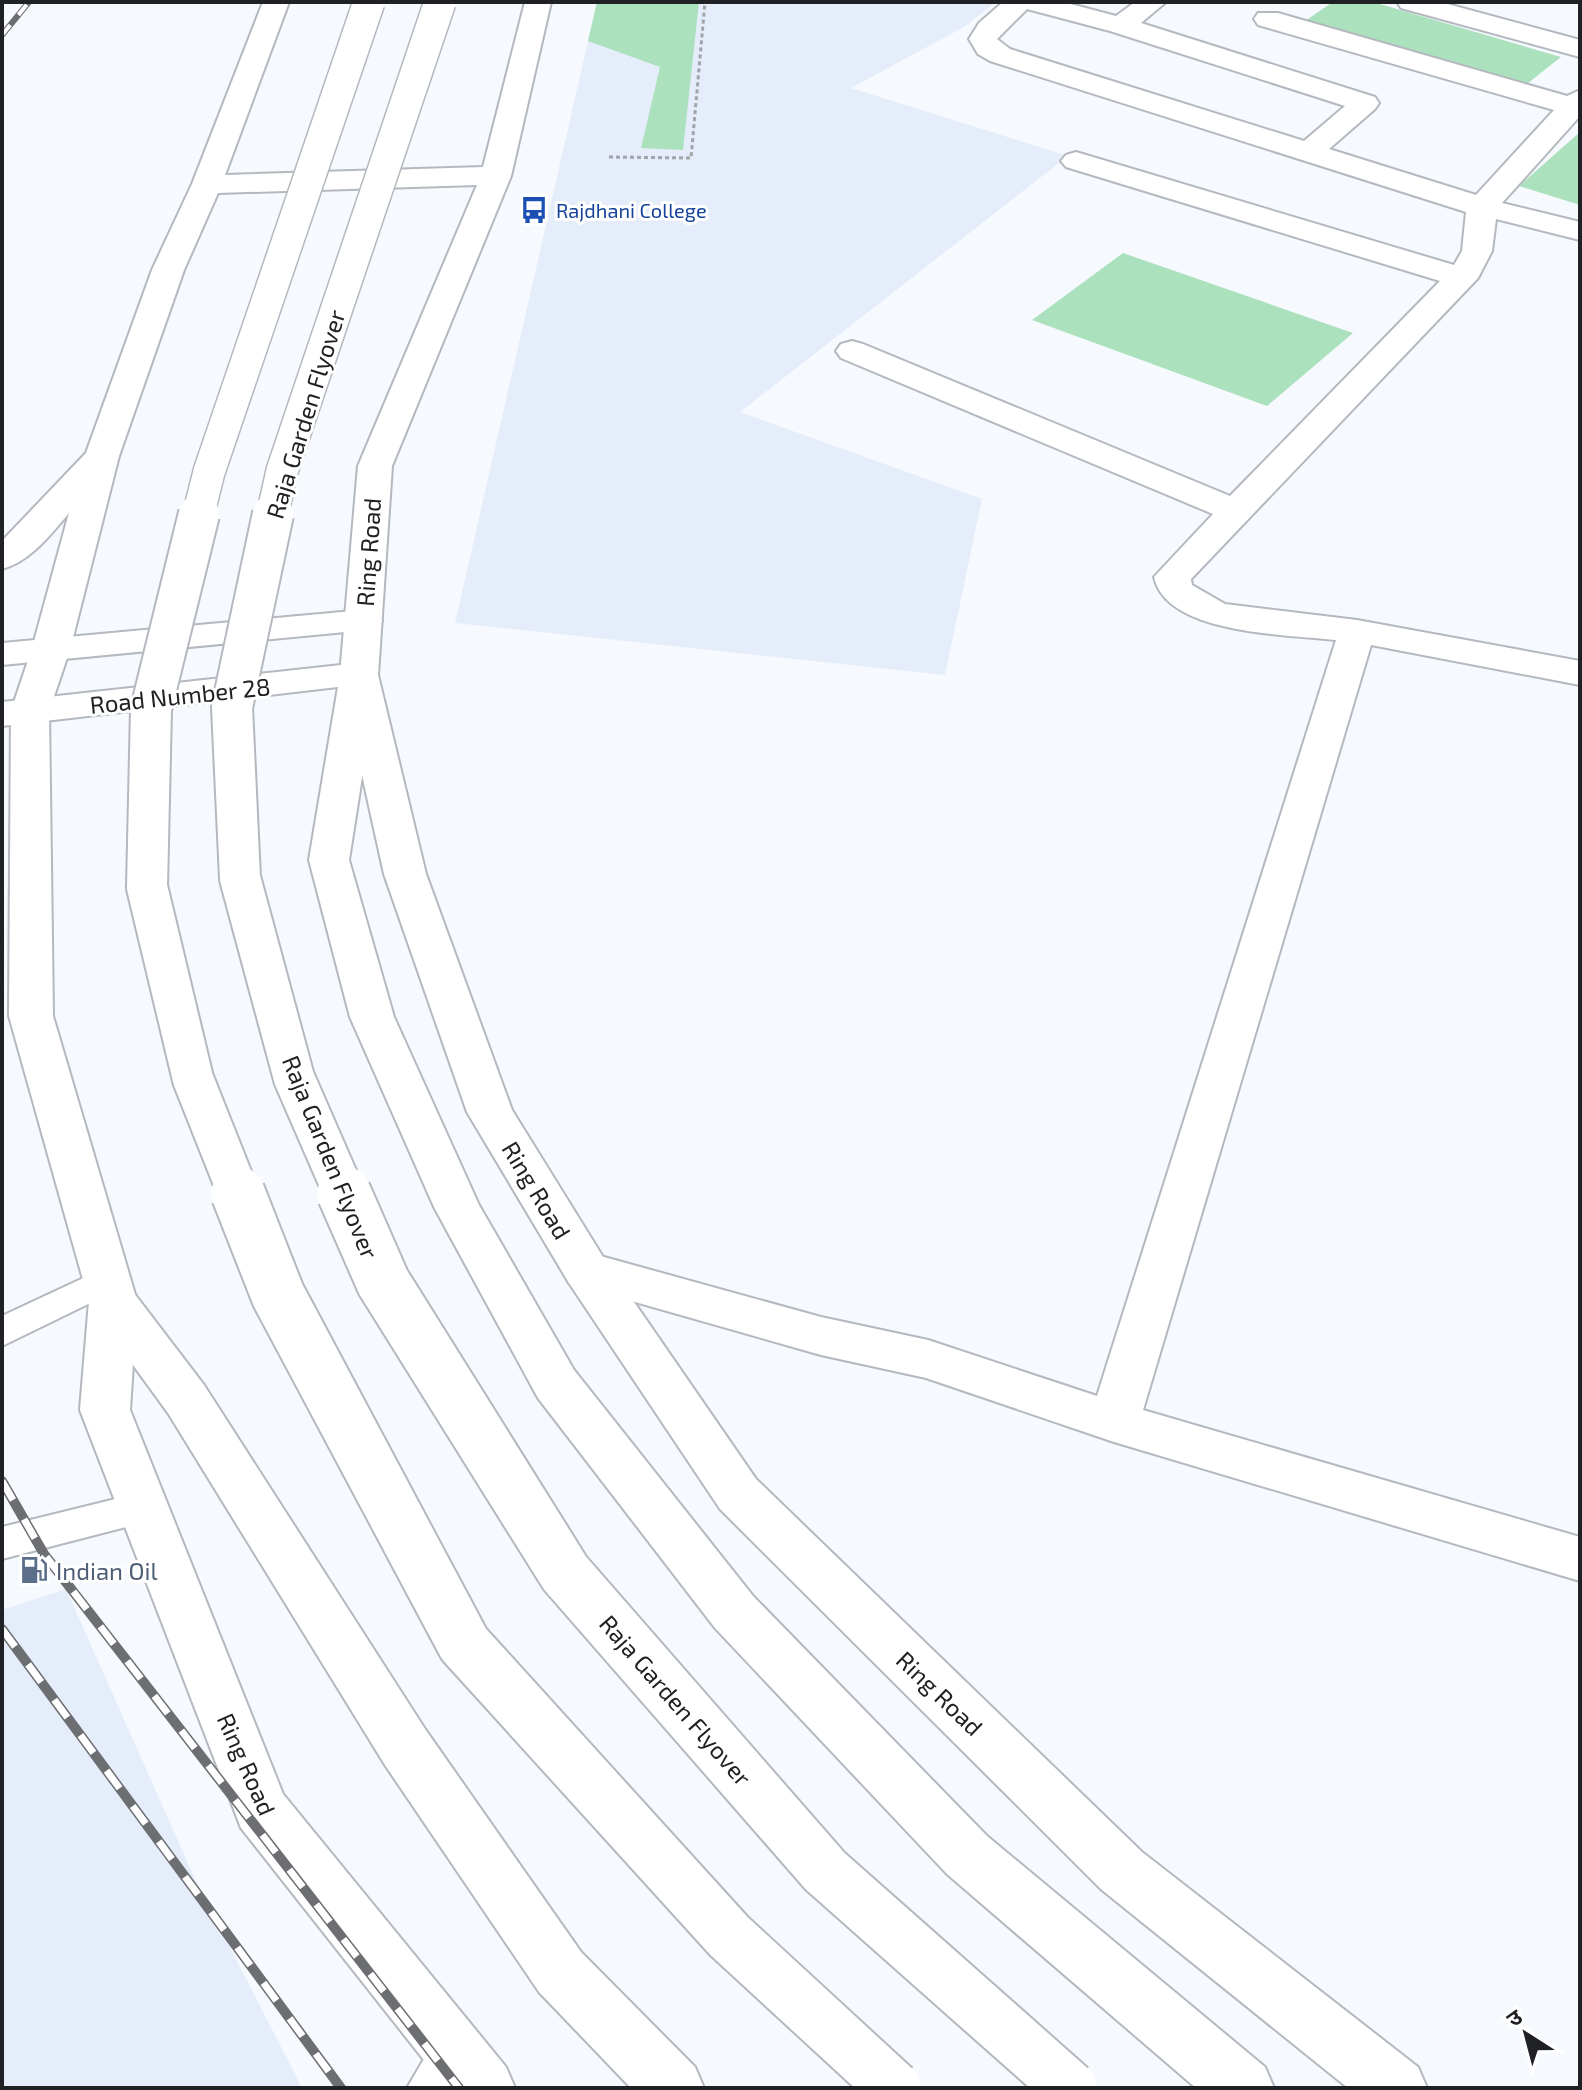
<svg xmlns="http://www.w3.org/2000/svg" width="1582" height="2090" viewBox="0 0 1582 2090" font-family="'Exo 2','Noto Sans Devanagari',sans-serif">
	<rect width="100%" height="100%" fill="#f6f9fe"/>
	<g fill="#e5edfa">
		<polygon points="597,2 996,2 964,27 851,88 1068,156 740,412 982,499 945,675 455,623"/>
		<polygon points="66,1589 194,1877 302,2088 2,2088 2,1610"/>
	</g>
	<g fill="#ace1be">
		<polygon points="597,2 699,2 683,150 641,148 660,67 588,41"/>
		<polygon points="1333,2 1373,2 1561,57 1523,87 1305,21"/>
		<polygon points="1580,132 1580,205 1519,186"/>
		<polygon points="1123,253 1353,333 1267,406 1032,320"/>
	</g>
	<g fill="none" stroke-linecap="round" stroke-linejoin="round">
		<g stroke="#b4b8bf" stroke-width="4">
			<g id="service">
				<polygon points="107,1267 119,1271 124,1280 119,1289 2,1346 2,1316"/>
				<polygon points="144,1492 157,1497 163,1508 157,1519 2,1559 2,1527"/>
				<polygon points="454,2029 470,2035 476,2050 455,2088 407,2088 438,2035"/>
			</g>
		</g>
		<g stroke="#b4b8bf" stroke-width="4">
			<g id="minor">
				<path d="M1003 2H1063L1116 16 1135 2H1166L1141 23 1375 97 1379 103 1375 109 1329 149 1476 195 1554 110 1258 25 1254 19 1258 13H1278L1567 96 1580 90V116L1502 203 1580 222V240L1496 219 1492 251 1478 278 1191 579 1192 585 1225 604 1357 620 1580 661V685L1371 645 1143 1410 1580 1537V1581L1114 1442 926 1378 821 1355 586 1288 569 1283 562 1270 569 1257 586 1252 821 1317 928 1340 1097 1396 1336 640C1287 634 1167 635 1154 577L1213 514 841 358 836 351 841 344 852 341 863 344 1230 496 1440 281 1066 167 1061 161 1066 155 1076 152 1086 155 1454 265 1462 251 1466 212 990 61 978 54 969 39 979 23ZM1027 9 1110 31 1345 106 1304 141 1010 49 997 39Z"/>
				<polygon points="1397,2 1440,2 1580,40 1580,57 1401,8"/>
			</g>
		</g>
		<g stroke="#b4b8bf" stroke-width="4">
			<g id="tertiary">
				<polygon points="364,610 377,613 382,621 377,629 2,665 2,643"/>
				<polygon points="359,663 372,667 378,675 372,683 2,726 2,702"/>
			</g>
		</g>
		<g stroke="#b4b8bf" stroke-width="4">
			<path id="secondary" d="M263 2H289L225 175 483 167 525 2H551L511 176 392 466 378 675 426 874 512 1110 603 1257 756 1479 1142 1852 1418 2067 1427 2088H1348L1102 1890 720 1509 569 1283 467 1112 384 874 340 675 358 466 477 185 218 193 184 270 119 456 70 649 49 711 53 1016 137 1301 130 1410 283 1794 506 2067 515 2088H446L241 1828 80 1410 89 1301 9 1016 11 711 32 649 69 513C50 535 31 561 2 569V541L86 453 152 270 192 184Z"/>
		</g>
		<g stroke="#b4b8bf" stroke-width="4">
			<g id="primary">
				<polygon points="359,663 372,667 378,675 349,860 394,1017 479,1205 574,1370 753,1596 987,1836 1265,2067 1274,2088 1196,2088 947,1874 715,1628 538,1398 434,1207 350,1017 309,860 340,675 346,667"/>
				<polygon points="113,1282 130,1288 204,1385 425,1729 581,1952 695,2067 704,2088 631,2088 539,1992 385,1765 168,1413 96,1314 89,1301 96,1288"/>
			</g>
		</g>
		<polyline stroke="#a2a4a8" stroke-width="3" stroke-dasharray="4 3" stroke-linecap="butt" points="609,157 691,158 705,2"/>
		<use href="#service" fill="#fff" fill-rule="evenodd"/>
		<use href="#minor" fill="#fff" fill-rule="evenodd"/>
		<use href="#tertiary" fill="#fff" fill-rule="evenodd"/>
		<use href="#secondary" fill="#fff" fill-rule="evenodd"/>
		<use href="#primary" fill="#fff" fill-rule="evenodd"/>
		<g stroke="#6c6e72" stroke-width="6">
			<polyline id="rail-far1" points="2,35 29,2"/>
		</g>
		<g stroke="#6c6e72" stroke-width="10">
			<g id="rail">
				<polyline points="2,1481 44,1554 459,2088"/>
				<polyline points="2,1629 341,2088"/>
			</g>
		</g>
		<use href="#rail-far1" stroke="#fff" stroke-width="4" stroke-dasharray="13" stroke-linecap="butt"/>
		<use href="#rail" stroke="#fff" stroke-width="7" stroke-dasharray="22" stroke-linecap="butt"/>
		<g stroke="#b4b8bf" stroke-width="34" stroke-linecap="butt">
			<g id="primary-bridge-far2">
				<polyline points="198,516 209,472 369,2"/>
				<polyline points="272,516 282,471 440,2"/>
			</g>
		</g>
		<g stroke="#b4b8bf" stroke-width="44" stroke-linecap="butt">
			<g id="primary-bridge-far1">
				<polyline points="199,514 151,709 147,887 193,1079 239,1195"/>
				<polyline points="273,514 232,707 240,878 294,1078 345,1195"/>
			</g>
		</g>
		<g stroke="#b4b8bf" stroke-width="57" stroke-linecap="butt">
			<g id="primary-bridge">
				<polyline points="238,1193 278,1295 464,1644 729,1936 894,2088"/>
				<polyline points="344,1193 383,1282 565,1573 825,1871 1070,2088"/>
			</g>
		</g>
		<use href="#primary-bridge-far2" stroke="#fff" stroke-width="31"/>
		<use href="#primary-bridge-far1" stroke="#fff" stroke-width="40"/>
		<use href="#primary-bridge" stroke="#fff" stroke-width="53"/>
	</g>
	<defs>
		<g id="bus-bare" transform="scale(2.16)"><path d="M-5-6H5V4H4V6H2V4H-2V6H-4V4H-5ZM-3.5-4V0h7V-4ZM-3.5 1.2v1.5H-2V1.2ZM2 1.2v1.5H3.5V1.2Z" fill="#1a4fb4" stroke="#fff" stroke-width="2.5" paint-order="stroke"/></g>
		<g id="fuel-bare" transform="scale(2.16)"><path d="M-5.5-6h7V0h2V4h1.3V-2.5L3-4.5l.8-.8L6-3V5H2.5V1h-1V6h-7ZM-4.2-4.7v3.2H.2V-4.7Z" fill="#5c6f8a" stroke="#fff" stroke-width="2.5" paint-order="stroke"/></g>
	</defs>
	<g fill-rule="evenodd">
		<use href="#bus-bare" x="534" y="210"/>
		<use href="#fuel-bare" x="34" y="1570"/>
	</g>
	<g text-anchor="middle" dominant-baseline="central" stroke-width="6" stroke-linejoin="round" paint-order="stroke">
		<g font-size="20" fill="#164399" stroke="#fff" text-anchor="start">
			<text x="556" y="210">Rajdhani College</text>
		</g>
		<g font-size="24" fill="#202124" stroke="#fff">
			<text transform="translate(305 414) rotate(-73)">Raja Garden Flyover</text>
			<text transform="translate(368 552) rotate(-86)">Ring Road</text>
			<text transform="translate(180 695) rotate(-6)">Road Number 28</text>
			<text transform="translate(331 1157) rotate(68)">Raja Garden Flyover</text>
			<text transform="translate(537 1190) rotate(59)">Ring Road</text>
			<text transform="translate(940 1693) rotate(44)">Ring Road</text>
			<text transform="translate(676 1700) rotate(49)">Raja Garden Flyover</text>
			<text transform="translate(247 1764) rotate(66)">Ring Road</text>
		</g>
		<g font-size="24" fill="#4e5e75" stroke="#fff" text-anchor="start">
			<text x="56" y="1570">Indian Oil</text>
		</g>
	</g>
	<rect width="1582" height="2090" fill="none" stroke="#202124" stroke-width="8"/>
	<g transform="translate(1526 2034) rotate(324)" stroke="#ffffff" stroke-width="6" paint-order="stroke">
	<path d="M0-6L14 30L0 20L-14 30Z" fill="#202124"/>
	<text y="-12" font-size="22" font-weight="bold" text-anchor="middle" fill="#202124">उ</text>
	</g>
</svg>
